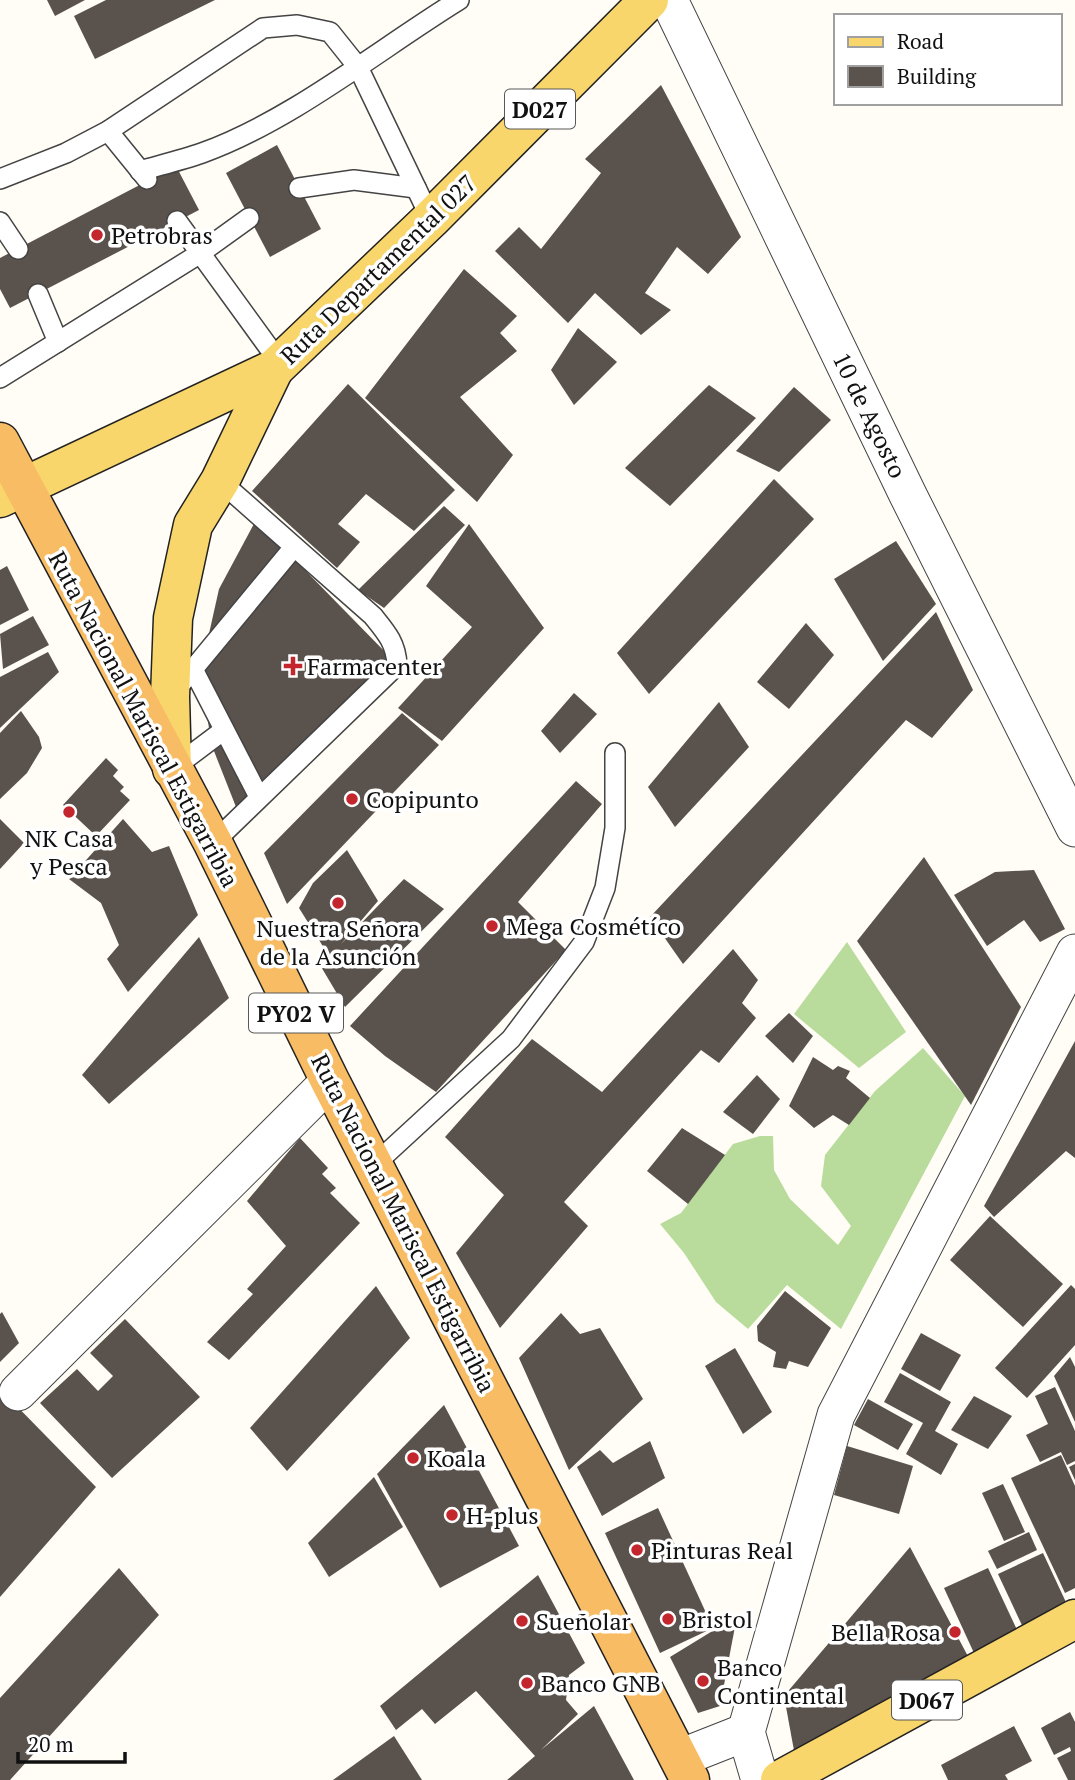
<svg xmlns="http://www.w3.org/2000/svg" width="1075" height="1780" viewBox="0 0 1075 1780" font-family="'PT Serif',serif">
	<rect width="100%" height="100%" fill="#fffdf5"/>
	<g fill="#b9dc9c">
		<polygon points="847,942 906,1032 859,1068 794,1014"/>
		<polygon points="923,1048 965,1096 841,1329 787,1285 748,1329 716,1302 684,1253 660,1224 681,1213 733,1144 760,1136 773,1136 774,1170 790,1199 838,1245 851,1226 821,1186 825,1155 875,1091"/>
	</g>
	<g fill="#5a524d">
		<polygon points="47,0 85,0 55,16"/>
		<polygon points="106,0 215,0 95,59 74,16"/>
		<polygon points="661,85 741,237 708,274 677,247 645,293 671,310 641,335 595,293 568,323 495,251 519,227 541,249 601,173 585,159"/>
		<polygon points="277,145 321,229 270,257 226,173"/>
		<polygon points="176,166 199,210 10,308 0,289 0,258"/>
		<polygon points="464,269 517,316 500,333 517,351 460,397 513,455 477,502 365,398"/>
		<polygon points="578,328 617,362 574,405 551,370"/>
		<polygon points="348,384 455,490 414,531 366,494 338,524 360,542 337,568 252,491"/>
		<polygon points="709,385 756,418 670,506 625,468"/>
		<polygon points="794,387 831,420 779,472 736,451"/>
		<polygon points="774,479 814,519 649,694 617,653"/>
		<polygon points="444,506 465,525 384,608 358,590"/>
		<polygon points="256,520 391,658 238,812 212,746 200,674 219,589"/>
		<polygon points="469,524 544,628 442,741 398,708 472,627 426,586"/>
		<polygon points="896,541 936,604 883,661 834,579"/>
		<polygon points="7,566 29,610 0,625 0,570"/>
		<polygon points="936,612 973,690 932,738 906,720 683,964 650,917"/>
		<polygon points="33,616 49,645 3,669 0,634"/>
		<polygon points="806,623 834,655 789,709 757,682"/>
		<polygon points="48,652 59,672 0,728 0,677"/>
		<polygon points="574,693 597,714 560,753 541,731"/>
		<polygon points="719,702 749,747 675,827 648,787"/>
		<polygon points="21,711 39,737 42,748 27,773 0,799 0,733"/>
		<polygon points="402,713 439,745 287,904 264,853"/>
		<polygon points="106,758 118,770 113,776 124,787 120,791 130,800 96,836 63,805"/>
		<polygon points="576,781 602,804 518,902 566,950 436,1092 385,1056 350,1026"/>
		<polygon points="0,819 24,843 0,869"/>
		<polygon points="123,819 152,852 169,846 198,915 128,992 107,959 119,945 101,903 69,879"/>
		<polygon points="347,850 378,901 341,944 404,879 444,909 345,1007 320,965 329,956 299,908 313,883"/>
		<polygon points="924,857 1021,1007 971,1105 857,941"/>
		<polygon points="1034,870 1065,929 1040,942 1024,920 987,946 954,895 995,872"/>
		<polygon points="199,937 229,998 109,1104 82,1075"/>
		<polygon points="733,949 758,980 742,1003 756,1018 719,1063 701,1050 564,1202 588,1226 500,1328 456,1253 504,1195 445,1137 532,1039 602,1092"/>
		<polygon points="789,1013 813,1036 793,1063 765,1036"/>
		<polygon points="1075,1041 1075,1158 1066,1151 994,1217 984,1206"/>
		<polygon points="813,1057 833,1070 838,1066 850,1071 846,1078 870,1098 849,1125 833,1115 814,1128 789,1106"/>
		<polygon points="757,1075 780,1099 753,1134 723,1112"/>
		<polygon points="682,1128 725,1155 688,1204 647,1171"/>
		<polygon points="300,1138 328,1168 322,1174 336,1188 330,1193 360,1223 229,1360 207,1342 253,1294 247,1289 286,1246 247,1201"/>
		<polygon points="990,1216 1063,1284 1023,1327 950,1260"/>
		<polygon points="1071,1285 1075,1289 1075,1345 1027,1398 995,1368"/>
		<polygon points="376,1286 410,1338 287,1471 250,1428"/>
		<polygon points="785,1291 831,1328 808,1367 789,1361 786,1369 773,1367 776,1352 758,1341 757,1326"/>
		<polygon points="2,1312 19,1343 0,1362 0,1314"/>
		<polygon points="561,1313 580,1334 600,1328 643,1399 569,1470 519,1358"/>
		<polygon points="125,1319 200,1397 112,1478 40,1403 77,1369 98,1391 113,1376 90,1353"/>
		<polygon points="921,1333 961,1355 940,1391 901,1369"/>
		<polygon points="735,1348 772,1412 743,1434 705,1366"/>
		<polygon points="1070,1357 1075,1367 1075,1422 1054,1376"/>
		<polygon points="900,1373 951,1402 935,1431 958,1444 941,1475 906,1454 923,1423 884,1402"/>
		<polygon points="1055,1387 1075,1431 1075,1461 1067,1465 1061,1452 1040,1462 1026,1435 1048,1424 1035,1396"/>
		<polygon points="0,1389 96,1487 0,1597"/>
		<polygon points="974,1396 1012,1416 988,1449 951,1430"/>
		<polygon points="868,1399 913,1424 898,1450 854,1425"/>
		<polygon points="444,1405 519,1546 440,1588 377,1474"/>
		<polygon points="650,1441 665,1478 602,1516 577,1467 600,1450 613,1463"/>
		<polygon points="847,1446 913,1466 899,1514 834,1495"/>
		<polygon points="1061,1455 1075,1486 1075,1588 1065,1593 1011,1478"/>
		<polygon points="1075,1464 1075,1480 1069,1467"/>
		<polygon points="374,1477 403,1527 329,1577 308,1543"/>
		<polygon points="1003,1484 1025,1532 1004,1541 982,1493"/>
		<polygon points="658,1508 713,1628 660,1653 605,1533"/>
		<polygon points="1029,1532 1037,1550 997,1569 988,1551"/>
		<polygon points="910,1547 971,1662 795,1756 784,1696"/>
		<polygon points="1043,1553 1071,1613 1026,1634 998,1574"/>
		<polygon points="119,1568 159,1615 10,1780 0,1780 0,1698"/>
		<polygon points="988,1568 1018,1632 974,1653 944,1588"/>
		<polygon points="538,1575 585,1663 569,1675 566,1700 578,1714 541,1750 594,1706 634,1780 507,1780 535,1756 476,1691 435,1724 422,1709 396,1730 380,1706"/>
		<polygon points="737,1616 720,1706 698,1713 670,1657"/>
		<polygon points="1070,1712 1075,1722 1075,1780 1068,1780 1057,1758 1071,1751 1070,1747 1054,1755 1041,1728"/>
		<polygon points="1014,1726 1032,1761 1005,1775 1008,1780 948,1780 941,1765"/>
		<polygon points="394,1736 422,1780 333,1780"/>
	</g>
	<g fill="none" stroke-linecap="round" stroke-linejoin="round">
		<g stroke="#444" stroke-width="22">
			<g id="service">
				<polyline points="108,131 147,179"/>
				<path d="M140 171C161 165 182 160 202 153 291 121 378 50 459 0"/>
				<polyline points="0,179 66,153 108,131 263,28 297,25 330,32 358,67 431,219"/>
				<polyline points="299,188 354,180 416,188"/>
				<polyline points="177,221 280,363"/>
				<polyline points="0,222 18,249"/>
				<polyline points="38,294 58,342"/>
				<polyline points="0,378 199,254 249,218"/>
				<polyline points="193,669 259,797"/>
				<polyline points="175,691 294,547"/>
				<polyline points="172,769 224,730"/>
				<path d="M213 843 397 665C396 643 386 632 373 616L220 481"/>
				<polyline points="374,1165 511,1039 584,942 605,888 615,828 615,753"/>
			</g>
		</g>
		<g stroke="#444" stroke-width="39">
			<g id="minor">
				<polyline points="669,0 908,495 1075,828"/>
				<polyline points="18,1392 330,1081"/>
				<polyline points="680,1758 746,1732"/>
				<polyline points="760,1780 746,1732 836,1415 1075,953"/>
			</g>
		</g>
		<g stroke="#222" stroke-width="41">
			<g id="primary">
				<polyline points="0,498 274,369 431,219 649,0"/>
				<polyline points="172,769 170,697 173,618 193,525 220,481 274,369"/>
				<polyline points="780,1780 1075,1619"/>
			</g>
		</g>
		<g stroke="#222" stroke-width="41">
			<polyline id="trunk" points="0,442 213,843 330,1081 690,1780"/>
		</g>
		<use href="#service" stroke="#fff" stroke-width="19"/>
		<use href="#minor" stroke="#fff" stroke-width="37"/>
		<use href="#primary" stroke="#f9d66b" stroke-width="38"/>
		<use href="#trunk" stroke="#f7bc64" stroke-width="38"/>
	</g>
	<g fill="#c4262e" stroke="#fff" stroke-width="2.5">
		<circle cx="97" cy="235" r="7"/>
		<path d="M289.5 655.5h7v7h7v7h-7v7h-7v-7h-7v-7h7z"/>
		<circle cx="352" cy="799" r="7"/>
		<circle cx="69" cy="812" r="7"/>
		<circle cx="338" cy="903" r="7"/>
		<circle cx="492" cy="926" r="7"/>
		<circle cx="413" cy="1458" r="7"/>
		<circle cx="452" cy="1515" r="7"/>
		<circle cx="637" cy="1550" r="7"/>
		<circle cx="668" cy="1619" r="7"/>
		<circle cx="522" cy="1621" r="7"/>
		<circle cx="955" cy="1632" r="7"/>
		<circle cx="703" cy="1681" r="7"/>
		<circle cx="527" cy="1683" r="7"/>
	</g>
	<g text-anchor="middle" dominant-baseline="central" stroke-width="7" stroke-linejoin="round" paint-order="stroke">
		<g fill="#fff" stroke="#585858" stroke-width="2">
			<rect x="505" y="89.5" width="70" height="39" rx="5"/>
			<rect x="249" y="993.5" width="94" height="39" rx="5"/>
			<rect x="892" y="1680.5" width="70" height="39" rx="5"/>
		</g>
		<g font-size="23" font-weight="bold" fill="#111">
			<text x="540" y="109">D027</text>
			<text x="296" y="1013">PY02 V</text>
			<text x="927" y="1700">D067</text>
		</g>
		<g font-size="24" fill="#111" stroke="#fff" text-anchor="start">
			<text x="111" y="235">Petrobras</text>
			<text x="307" y="666">Farmacenter</text>
			<text x="366" y="799">Copipunto</text>
			<text x="69" y="838" text-anchor="middle">NK Casa<tspan x="69" dy="28">y Pesca</tspan></text>
			<text x="506" y="926">Mega Cosmétíco</text>
			<text x="338" y="928" text-anchor="middle">Nuestra Señora<tspan x="338" dy="28">de la Asunción</tspan></text>
			<text x="427" y="1458">Koala</text>
			<text x="466" y="1515">H-plus</text>
			<text x="651" y="1550">Pinturas Real</text>
			<text x="682" y="1619">Bristol</text>
			<text x="536" y="1621">Sueñolar</text>
			<text x="941" y="1632" text-anchor="end">Bella Rosa</text>
			<text x="717" y="1667">Banco<tspan x="717" dy="28">Continental</tspan></text>
			<text x="541" y="1683">Banco GNB</text>
		</g>
		<g font-size="24" fill="#111" stroke="#fff">
			<text transform="translate(378 269) rotate(-44)">Ruta Departamental 027</text>
			<text transform="translate(870 415) rotate(64)">10 de Agosto</text>
			<text transform="translate(144 719) rotate(62)">Ruta Nacional Mariscal Estigarribia</text>
			<text transform="translate(404 1223) rotate(63)">Ruta Nacional Mariscal Estigarribia</text>
		</g>
	</g>
	<rect x="834" y="14" width="228" height="91" fill="#ffffff" stroke="#a0a0a0" stroke-width="2"/>
	<rect x="848" y="37" width="35" height="10" fill="#f9d66b" stroke="#a0a0a0" stroke-width="2"/>
	<text x="897" y="49" font-size="21" fill="#111111">Road</text>
	<rect x="848" y="66" width="35" height="21" fill="#5a524d" stroke="#a0a0a0" stroke-width="2"/>
	<text x="897" y="84" font-size="21" fill="#111111">Building</text>
	<path d="M18 1752v10h107v-10" fill="none" stroke="#111111" stroke-width="3.5"/>
	<text x="28" y="1752" font-size="21" fill="#111111" stroke="#ffffff" stroke-width="5" paint-order="stroke">20 m</text>
</svg>
